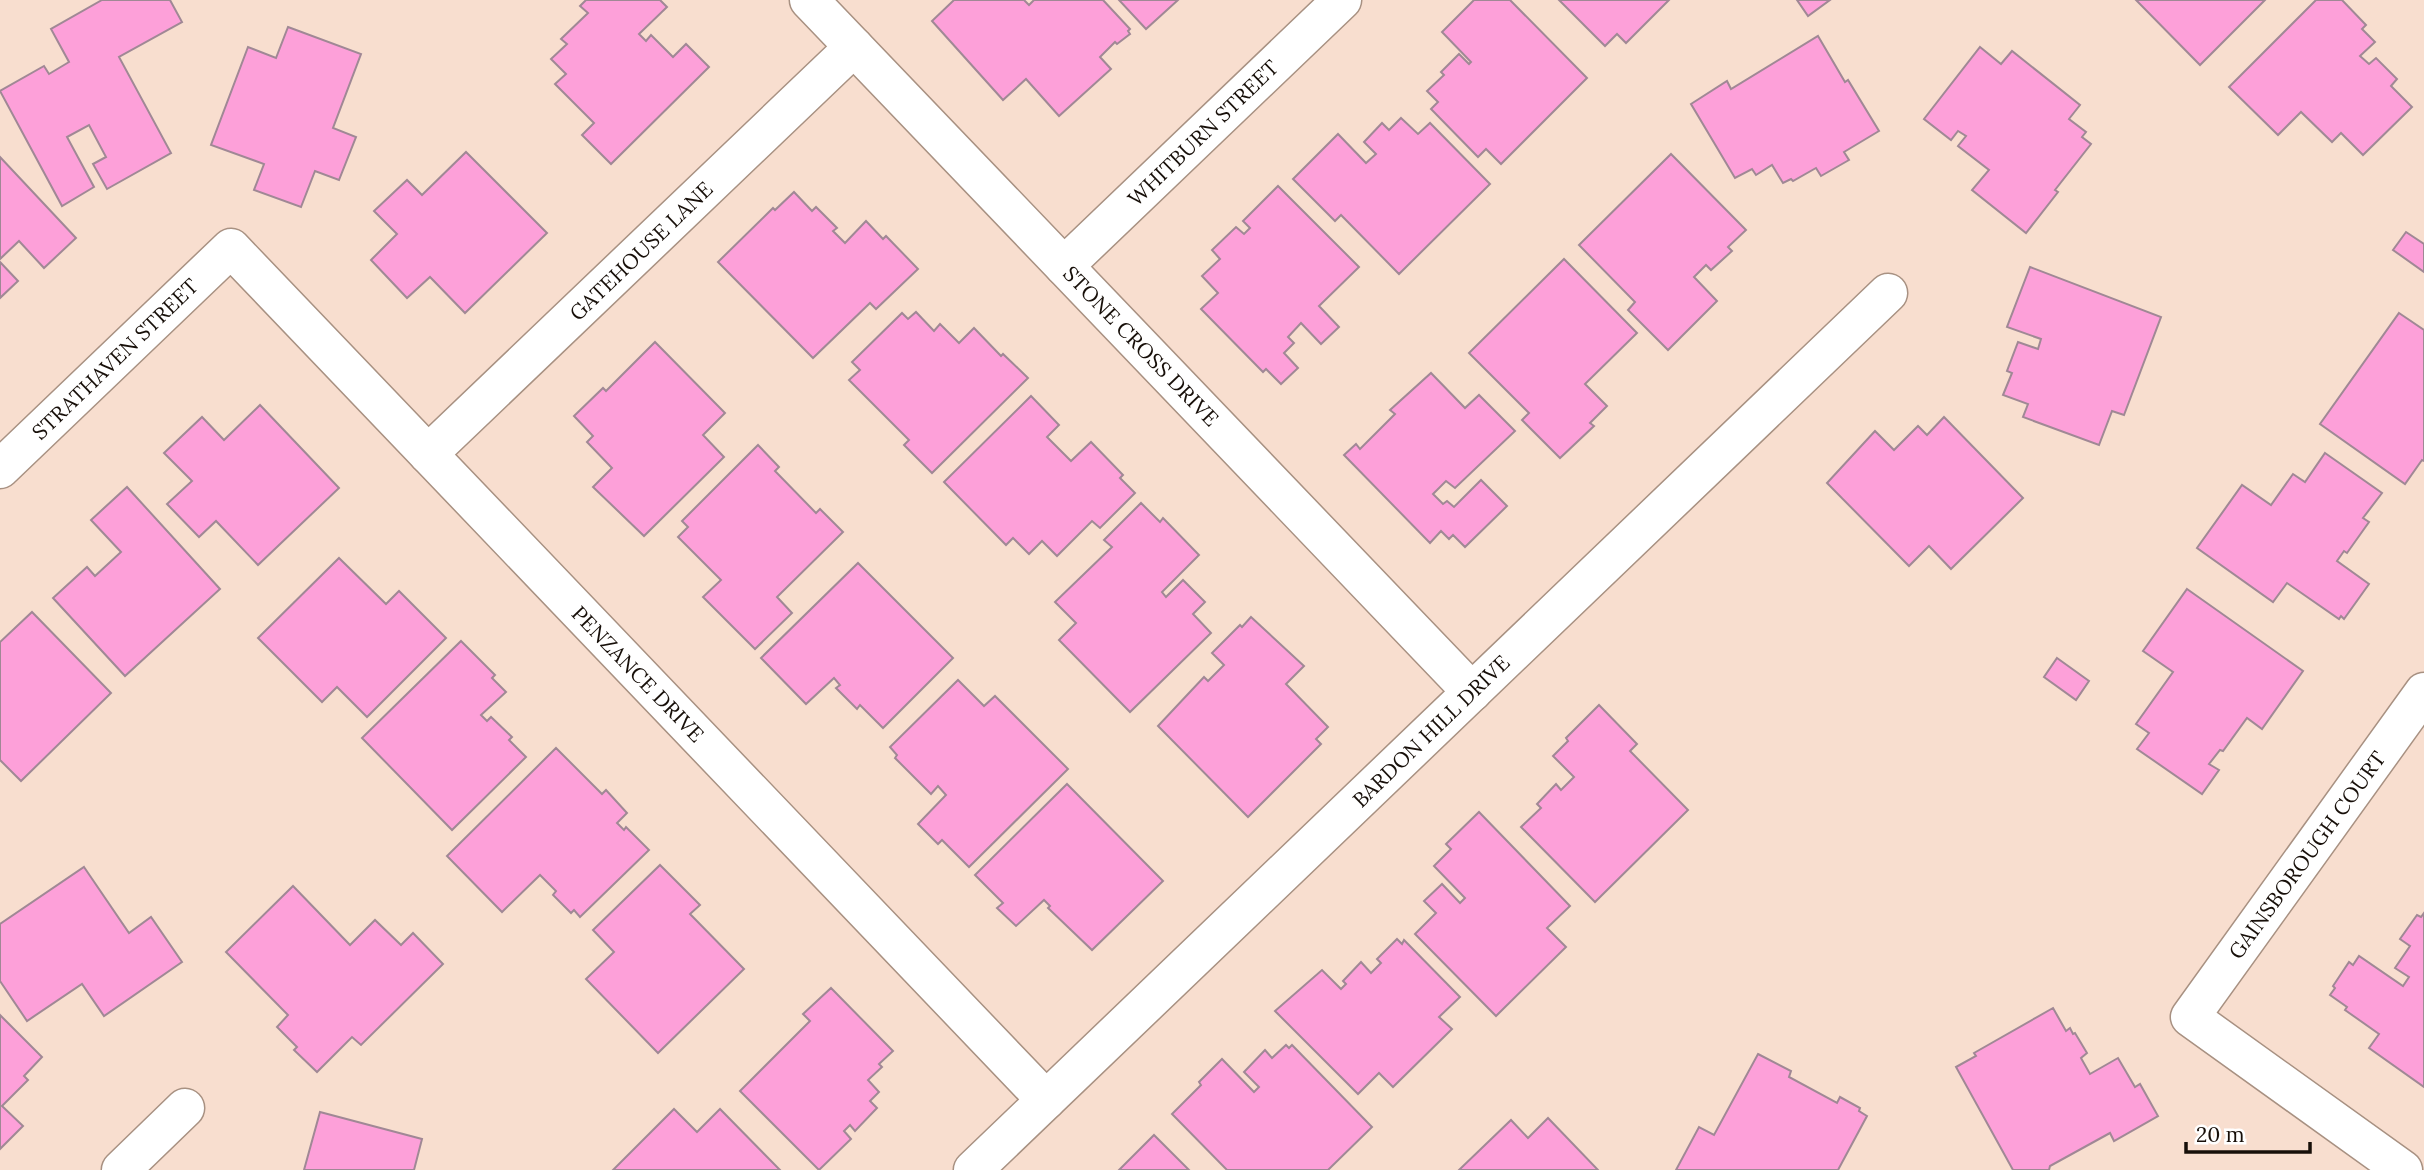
<svg xmlns="http://www.w3.org/2000/svg" width="2424" height="1170" viewBox="0 0 2424 1170" font-family="Lora,serif">
	<rect width="100%" height="100%" fill="#f8decf"/>
	<g fill="#fda0d9" stroke="#a08895" stroke-width="2">
		<polygon points="102,0 170,0 182,22 119,57 171,153 107,189 93,164 106,157 89,125 67,137 94,187 62,206 0,91 44,66 49,74 69,62 51,29"/>
		<polygon points="586,0 660,0 667,7 639,34 646,41 651,35 673,57 686,44 709,67 611,164 582,135 594,123 555,84 566,74 551,59 567,44 561,39 588,13 580,6"/>
		<polygon points="954,0 1024,0 1029,5 1034,0 1103,0 1130,29 1128,31 1130,34 1117,44 1115,42 1100,57 1111,69 1059,116 1026,79 1003,100 932,21"/>
		<polygon points="1119,0 1178,0 1146,29"/>
		<polygon points="1474,0 1510,0 1587,78 1501,164 1486,149 1478,157 1431,109 1438,102 1427,91 1444,75 1441,72 1459,54 1469,64 1471,62 1442,32"/>
		<polygon points="1559,0 1669,0 1626,43 1617,34 1605,46"/>
		<polygon points="1797,0 1830,0 1808,16"/>
		<polygon points="2136,0 2265,0 2200,65"/>
		<polygon points="2316,0 2342,0 2366,25 2362,29 2375,42 2360,56 2369,64 2376,58 2397,79 2391,86 2412,107 2363,155 2341,133 2332,142 2301,112 2278,135 2229,87"/>
		<polygon points="288,27 361,54 333,128 356,137 339,180 315,171 301,207 254,190 264,164 211,145 248,47 276,58"/>
		<polygon points="1818,36 1845,82 1848,80 1879,131 1844,152 1849,160 1821,176 1816,168 1793,181 1791,179 1783,183 1772,165 1756,175 1752,169 1735,178 1691,104 1727,81 1731,89"/>
		<polygon points="1980,47 2001,64 2012,51 2080,105 2069,119 2086,132 2082,137 2091,144 2055,190 2058,192 2026,233 1972,190 1989,170 1958,146 1966,136 1958,131 1951,140 1924,119"/>
		<polygon points="1401,118 1418,134 1430,123 1490,184 1399,274 1341,215 1335,221 1293,179 1338,134 1366,163 1376,154 1364,142 1382,123 1389,130"/>
		<polygon points="466,152 547,233 465,313 430,277 407,298 371,260 397,234 374,211 407,180 422,195"/>
		<polygon points="1671,154 1746,230 1728,247 1732,251 1711,270 1706,265 1694,277 1717,301 1668,350 1628,310 1635,302 1579,245"/>
		<polygon points="0,157 76,238 44,268 19,241 0,259"/>
		<polygon points="1278,186 1359,267 1319,306 1339,327 1321,344 1301,323 1288,337 1294,343 1284,353 1298,368 1281,384 1266,369 1263,372 1201,309 1218,293 1202,276 1220,259 1212,250 1236,227 1244,234 1250,228 1243,221"/>
		<polygon points="794,192 812,211 816,207 837,228 833,231 845,243 866,221 883,239 886,236 918,269 876,309 870,303 813,358 718,262 773,208 775,210"/>
		<polygon points="2406,232 2424,244 2424,272 2393,250"/>
		<polygon points="1564,259 1637,333 1585,384 1607,406 1590,423 1594,426 1560,458 1522,420 1529,413 1469,353"/>
		<polygon points="0,262 18,281 0,298"/>
		<polygon points="2030,267 2161,317 2124,415 2112,411 2099,445 2023,417 2028,404 2003,395 2012,373 2007,371 2018,342 2038,349 2041,339 2007,327"/>
		<polygon points="916,312 934,331 940,324 959,343 974,328 1001,356 1003,354 1028,378 932,473 904,445 909,440 849,380 860,370 852,362 902,313 908,319"/>
		<polygon points="2399,313 2424,330 2424,461 2422,460 2405,484 2320,424"/>
		<polygon points="655,342 725,413 703,435 724,457 644,536 593,487 612,468 587,442 593,436 574,416 603,388 606,391"/>
		<polygon points="1431,373 1465,408 1479,395 1515,431 1455,488 1446,481 1433,494 1443,504 1447,501 1454,507 1481,480 1507,506 1465,547 1453,535 1449,539 1441,531 1430,543 1344,455 1356,444 1360,449 1395,414 1390,410"/>
		<polygon points="1031,396 1059,425 1047,437 1071,461 1091,442 1123,475 1120,478 1135,493 1100,528 1092,521 1057,556 1042,541 1029,554 1013,538 1006,545 944,482"/>
		<polygon points="260,405 339,488 258,565 216,521 199,537 167,504 192,481 164,453 202,417 224,440"/>
		<polygon points="1944,417 2023,498 1951,569 1929,546 1909,566 1827,483 1875,431 1894,450 1918,426 1927,435"/>
		<polygon points="758,445 779,467 775,471 816,513 820,509 843,532 777,597 792,613 755,649 703,597 721,580 678,537 688,527 682,521"/>
		<polygon points="2325,453 2382,493 2363,518 2369,522 2347,553 2344,551 2337,561 2369,584 2344,619 2341,616 2339,619 2287,583 2273,602 2197,548 2242,485 2271,505 2293,474 2305,482"/>
		<polygon points="127,487 220,589 125,676 53,598 87,567 95,576 121,552 91,520"/>
		<polygon points="1141,503 1160,522 1163,518 1199,555 1162,592 1166,597 1183,580 1205,602 1193,614 1211,633 1130,712 1059,640 1076,623 1055,602 1112,547 1104,540"/>
		<polygon points="339,558 386,604 399,591 446,638 367,717 337,687 322,702 258,638"/>
		<polygon points="858,563 953,658 883,728 860,705 857,709 836,688 840,685 834,678 806,704 761,658"/>
		<polygon points="2187,589 2303,671 2262,729 2247,718 2223,751 2220,750 2209,764 2219,770 2202,794 2137,749 2149,733 2136,724 2173,672 2143,651"/>
		<polygon points="32,612 111,693 21,781 0,760 0,642"/>
		<polygon points="1251,617 1304,666 1286,684 1328,727 1316,739 1321,744 1248,817 1158,726 1204,677 1208,681 1224,665 1212,653 1240,625 1242,627"/>
		<polygon points="461,641 495,675 492,678 506,692 481,715 487,721 491,717 512,737 509,740 526,757 452,830 362,738"/>
		<polygon points="2057,658 2089,681 2076,700 2044,677"/>
		<polygon points="958,680 984,706 995,696 1068,769 969,867 942,840 938,844 918,824 946,795 938,786 931,794 895,758 897,755 890,747"/>
		<polygon points="1599,705 1637,744 1630,751 1688,810 1595,902 1521,827 1541,808 1537,804 1556,784 1561,790 1574,777 1553,756 1568,741 1566,738"/>
		<polygon points="556,748 602,794 606,790 627,813 617,823 624,830 626,827 649,850 580,917 574,910 571,913 553,895 556,891 540,875 502,912 447,856"/>
		<polygon points="1067,784 1163,881 1092,950 1048,908 1050,906 1044,900 1016,926 997,908 1003,903 975,875"/>
		<polygon points="1479,812 1570,906 1547,928 1566,947 1496,1016 1415,934 1436,913 1424,901 1442,884 1460,903 1465,898 1434,866 1451,849 1446,844"/>
		<polygon points="660,865 700,905 690,914 744,969 658,1053 586,979 614,952 593,930"/>
		<polygon points="84,867 129,933 151,917 182,962 104,1016 82,984 27,1021 0,981 0,924"/>
		<polygon points="293,886 350,945 375,920 401,945 413,933 443,964 361,1045 352,1037 317,1072 294,1050 297,1047 277,1027 288,1015 226,952"/>
		<polygon points="2424,913 2424,1087 2369,1048 2379,1034 2345,1010 2347,1007 2330,995 2335,988 2333,986 2349,962 2353,965 2359,956 2403,986 2409,977 2395,968 2410,946 2400,939 2417,915 2421,917"/>
		<polygon points="1397,939 1402,944 1404,940 1460,997 1439,1017 1452,1029 1393,1087 1379,1073 1358,1094 1275,1011 1322,970 1341,989 1346,984 1343,981 1361,962 1371,973 1381,963 1377,959"/>
		<polygon points="831,988 893,1051 879,1064 882,1067 868,1080 879,1092 870,1101 877,1108 855,1131 850,1125 844,1131 851,1139 819,1170 740,1091 810,1021 803,1014"/>
		<polygon points="2053,1008 2066,1031 2070,1028 2073,1034 2075,1033 2087,1053 2081,1058 2090,1074 2118,1058 2135,1087 2140,1084 2158,1116 2114,1141 2110,1133 2050,1166 2049,1170 2013,1170 1956,1067 1976,1056 1974,1053"/>
		<polygon points="0,1015 42,1057 24,1076 28,1080 2,1106 23,1126 0,1149"/>
		<polygon points="1286,1045 1289,1048 1292,1045 1372,1127 1328,1170 1227,1170 1172,1114 1201,1085 1199,1082 1222,1059 1254,1092 1259,1087 1244,1072 1265,1050 1272,1058"/>
		<polygon points="1758,1054 1791,1071 1789,1077 1837,1103 1840,1097 1860,1108 1859,1111 1867,1116 1838,1170 1676,1170 1699,1127 1714,1135"/>
		<polygon points="674,1109 697,1132 720,1109 780,1170 613,1170"/>
		<polygon points="320,1112 422,1139 414,1170 304,1170"/>
		<polygon points="1548,1118 1598,1170 1459,1170 1511,1120 1528,1138"/>
		<polygon points="1154,1135 1189,1170 1119,1170"/>
	</g>
	<g fill="none" stroke-linecap="round" stroke-linejoin="round">
		<g stroke="#a89182" stroke-width="41">
			<g id="minor">
				<polyline points="809,0 1472,692"/>
				<polyline points="1064,266 1342,0"/>
				<polyline points="428,454 854,47"/>
				<polyline points="0,469 231,248 1046,1100"/>
				<polyline points="121,1170 185,1108"/>
				<polyline points="973,1170 1888,293"/>
				<polyline points="2403,1170 2190,1017 2424,692"/>
			</g>
		</g>
		<use href="#minor" stroke="#fff" stroke-width="38"/>
	</g>
	<g text-anchor="middle" dominant-baseline="central" stroke-width="6" stroke-linejoin="round" paint-order="stroke">
		<g font-size="21" fill="#170f09" stroke="#fff">
			<text transform="translate(1203 133) rotate(-44)">WHITBURN STREET</text>
			<text transform="translate(641 251) rotate(-44)">GATEHOUSE LANE</text>
			<text transform="translate(1141 346) rotate(46)">STONE CROSS DRIVE</text>
			<text transform="translate(115 359) rotate(-44)">STRATHAVEN STREET</text>
			<text transform="translate(638 674) rotate(46)">PENZANCE DRIVE</text>
			<text transform="translate(1431 731) rotate(-44)">BARDON HILL DRIVE</text>
			<text transform="translate(2307 855) rotate(-54)">GAINSBOROUGH COURT</text>
		</g>
	</g>
	<path d="M2186 1142v10h124v-10" fill="none" stroke="#170f09" stroke-width="3.5"/>
	<text x="2196" y="1142" font-size="21" fill="#170f09" stroke="#ffffff" stroke-width="5" paint-order="stroke">20 m</text>
</svg>
